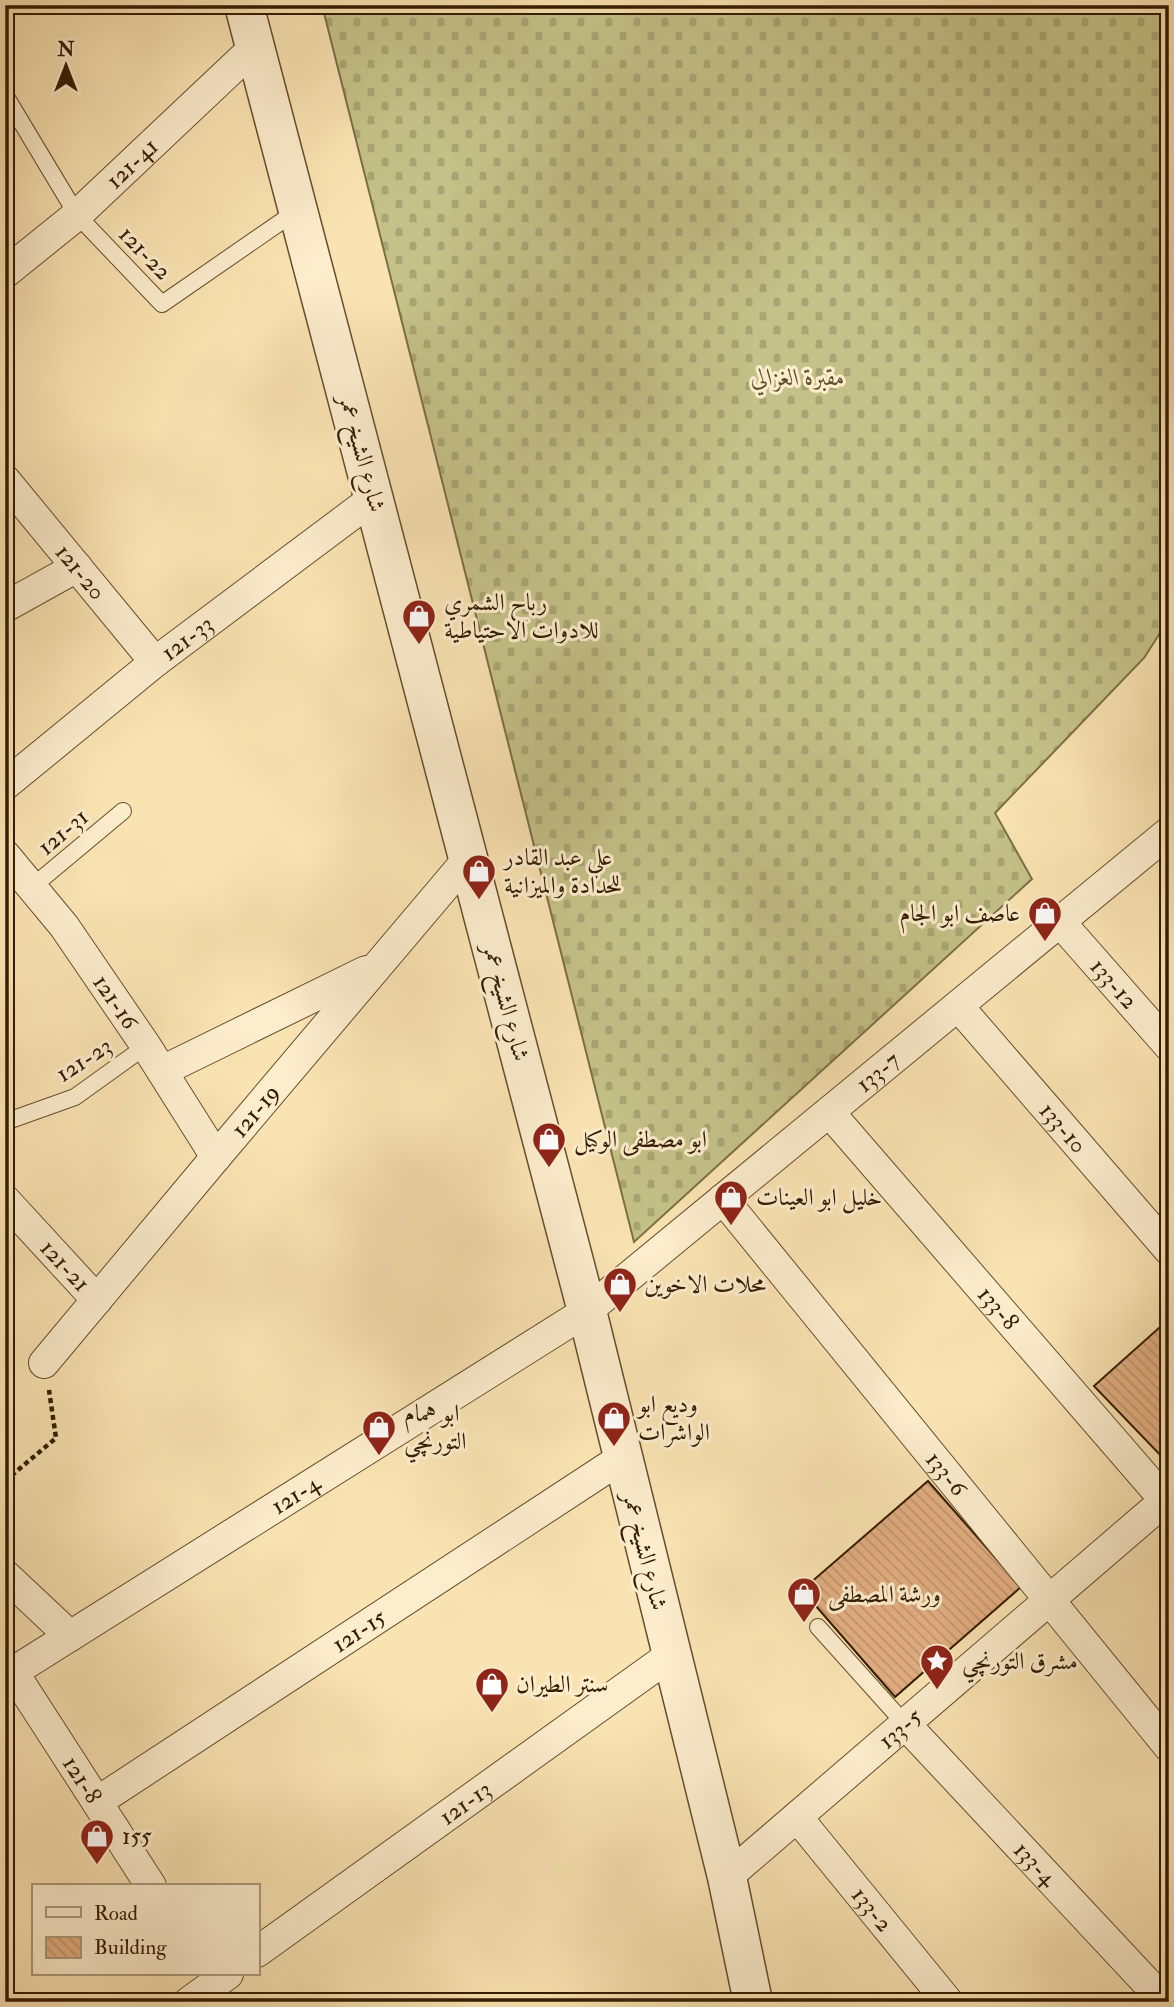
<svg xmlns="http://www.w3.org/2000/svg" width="1174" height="2007" viewBox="0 0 1174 2007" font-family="'IM FELL Double Pica',Amiri,serif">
	<defs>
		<pattern id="cemetery-stones" width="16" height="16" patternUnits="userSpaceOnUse" patternTransform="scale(1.75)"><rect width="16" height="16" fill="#c4c288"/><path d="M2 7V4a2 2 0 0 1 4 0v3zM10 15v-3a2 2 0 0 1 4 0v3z" fill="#a9a674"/></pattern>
		<pattern id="building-back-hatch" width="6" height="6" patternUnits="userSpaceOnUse" patternTransform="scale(1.75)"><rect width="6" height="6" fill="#e2ae81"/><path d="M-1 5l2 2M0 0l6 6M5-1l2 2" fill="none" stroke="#c2956e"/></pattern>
	</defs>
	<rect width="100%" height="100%" fill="#fae3b2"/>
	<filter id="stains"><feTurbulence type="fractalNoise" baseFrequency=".00286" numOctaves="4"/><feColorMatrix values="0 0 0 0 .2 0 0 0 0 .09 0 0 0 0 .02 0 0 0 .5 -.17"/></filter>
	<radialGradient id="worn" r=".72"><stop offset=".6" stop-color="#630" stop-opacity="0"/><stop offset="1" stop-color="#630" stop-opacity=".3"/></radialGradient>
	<polygon fill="url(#cemetery-stones)" stroke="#7c6f44" stroke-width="2" points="322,5 1169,5 1169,619 1144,658 995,813 1032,879 634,1242"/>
	<g fill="url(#building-back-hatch)" stroke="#341c01" stroke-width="2">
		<polygon points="1169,1319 1169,1453 1163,1458 1094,1386"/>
		<polygon points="928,1481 1021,1587 895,1697 802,1590"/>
	</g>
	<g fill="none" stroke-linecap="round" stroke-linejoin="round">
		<g stroke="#664e2d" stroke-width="18">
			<g id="service">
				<polyline points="5,95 77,215 162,304 298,210"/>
				<polyline points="32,887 123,811"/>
				<polyline points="5,1122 75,1097 146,1046"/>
				<polyline points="818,1627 905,1724"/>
			</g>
		</g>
		<g stroke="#664e2d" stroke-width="32">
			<g id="minor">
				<path id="s1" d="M5 273 77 215 255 47"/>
				<path id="s2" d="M5 480 155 662"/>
				<polyline points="5,607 77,567"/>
				<path id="s3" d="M5 785 155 662 374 498"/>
				<path id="s4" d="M5 855 64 926 146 1046 216 1157"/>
				<path id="s5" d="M1060 922 1169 1046"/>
				<path id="s6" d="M958 1006 1169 1250"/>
				<polyline points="162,1071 366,971"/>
				<path id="s7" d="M829 1112 1169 1505"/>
				<path id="s8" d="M723 1199 1169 1747"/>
				<path id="s9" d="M5 1200 97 1300"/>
				<path id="s10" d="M44 1363 216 1157 468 859"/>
				<polyline points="5,1575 70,1636"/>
				<path id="s11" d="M13 1672 151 1886"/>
				<path id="s12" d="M5 1677 587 1311 1169 832"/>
				<path id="s13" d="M905 1724 1165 2002"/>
				<path id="s14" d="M97 1802 622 1458"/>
				<path id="s15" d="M797 1817 948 2002"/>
				<path id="s16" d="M727 1877 1169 1497"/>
				<path id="s17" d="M257 1952 671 1655"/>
				<polyline points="189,2002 228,1974"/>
			</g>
		</g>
		<g stroke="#664e2d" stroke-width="41">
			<polyline id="tertiary" points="244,5 587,1311 727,1877 753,2002"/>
		</g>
		<polyline stroke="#341c01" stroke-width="4.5" stroke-dasharray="5 3.5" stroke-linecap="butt" points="5,1481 56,1438 49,1390"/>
		<use href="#service" stroke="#fcedcd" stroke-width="16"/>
		<use href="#minor" stroke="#fcedcd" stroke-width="30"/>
		<use href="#tertiary" stroke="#fcedcd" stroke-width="38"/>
	</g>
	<defs>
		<g id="shop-pin" transform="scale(1.75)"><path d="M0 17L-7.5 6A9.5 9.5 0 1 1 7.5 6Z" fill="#8f2418" stroke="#fcedcd"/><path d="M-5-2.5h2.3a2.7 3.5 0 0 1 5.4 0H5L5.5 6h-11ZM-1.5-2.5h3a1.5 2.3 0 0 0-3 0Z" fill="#fff"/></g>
		<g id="sight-pin" transform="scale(1.75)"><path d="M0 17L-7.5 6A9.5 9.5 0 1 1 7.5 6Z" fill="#8f2418" stroke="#fcedcd"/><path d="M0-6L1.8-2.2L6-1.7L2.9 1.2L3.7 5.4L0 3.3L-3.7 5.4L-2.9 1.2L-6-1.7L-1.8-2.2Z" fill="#fff"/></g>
	</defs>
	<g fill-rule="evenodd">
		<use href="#shop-pin" x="419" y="616"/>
		<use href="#shop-pin" x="479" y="871"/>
		<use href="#shop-pin" x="1045" y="913"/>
		<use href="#shop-pin" x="549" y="1139"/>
		<use href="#shop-pin" x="731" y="1197"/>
		<use href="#shop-pin" x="620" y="1284"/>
		<use href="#shop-pin" x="614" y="1418"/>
		<use href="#shop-pin" x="379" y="1427"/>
		<use href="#shop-pin" x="804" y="1594"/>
		<use href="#sight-pin" x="937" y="1661"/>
		<use href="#shop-pin" x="492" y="1684"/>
		<use href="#shop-pin" x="97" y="1836"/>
	</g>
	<g text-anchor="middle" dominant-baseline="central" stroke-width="6" stroke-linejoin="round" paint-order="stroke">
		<g font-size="24" fill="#341c01" stroke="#fcedcd">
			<text stroke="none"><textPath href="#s1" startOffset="168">121-41</textPath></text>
			<text transform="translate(145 253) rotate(46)">121-22</text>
			<text transform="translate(362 453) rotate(75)">شارع الشيخ عمر</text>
			<text stroke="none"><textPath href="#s2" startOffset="119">121-20</textPath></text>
			<text stroke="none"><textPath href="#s3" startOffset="234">121-33</textPath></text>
			<text transform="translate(63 832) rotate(-40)">121-31</text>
			<text stroke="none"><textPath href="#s5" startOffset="82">133-12</textPath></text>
			<text stroke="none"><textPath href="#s4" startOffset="184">121-16</textPath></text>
			<text transform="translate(506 1002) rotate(75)">شارع الشيخ عمر</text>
			<text transform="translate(84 1060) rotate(-33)">121-23</text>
			<text stroke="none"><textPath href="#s12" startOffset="1064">133-7</textPath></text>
			<text stroke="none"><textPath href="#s10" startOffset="329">121-19</textPath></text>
			<text stroke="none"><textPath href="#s6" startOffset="161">133-10</textPath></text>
			<text stroke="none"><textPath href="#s9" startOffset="89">121-21</textPath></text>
			<text stroke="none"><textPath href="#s7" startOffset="259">133-8</textPath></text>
			<text stroke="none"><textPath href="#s8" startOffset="354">133-6</textPath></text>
			<text stroke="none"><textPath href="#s12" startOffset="343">121-4</textPath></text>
			<text transform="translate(645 1551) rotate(76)">شارع الشيخ عمر</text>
			<text stroke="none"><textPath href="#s14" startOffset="313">121-15</textPath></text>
			<text stroke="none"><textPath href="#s16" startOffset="228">133-5</textPath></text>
			<text stroke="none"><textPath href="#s11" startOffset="128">121-8</textPath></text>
			<text stroke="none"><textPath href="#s17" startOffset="256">121-13</textPath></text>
			<text stroke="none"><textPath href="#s13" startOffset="191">133-4</textPath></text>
			<text stroke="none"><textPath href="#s15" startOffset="119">133-2</textPath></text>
		</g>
		<g font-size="24" font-style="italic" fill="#5f4e2a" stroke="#fcedcd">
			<text x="798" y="377">مقبرة الغزالي</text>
		</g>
		<g font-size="24" fill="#341c01" stroke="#fcedcd" text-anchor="start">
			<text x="444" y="602">رباح الشمري<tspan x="444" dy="28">للادوات الاحتياطية</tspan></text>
			<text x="504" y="857">علي عبد القادر<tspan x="504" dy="28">للحدادة والميزانية</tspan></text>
			<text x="1020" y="913" text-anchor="end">عاصف ابو الجام</text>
			<text x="574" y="1139">ابو مصطفى الوكيل</text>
			<text x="756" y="1197">خليل ابو العينات</text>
			<text x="644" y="1284">محلات الاخوين</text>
			<text x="638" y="1404">وديع ابو<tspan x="638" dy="28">الواشرات</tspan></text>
			<text x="404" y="1413">ابو همام<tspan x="404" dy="28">التورنچي</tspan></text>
			<text x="828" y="1594">ورشة المصطفى</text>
			<text x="962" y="1661">مشرق التورنچي</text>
			<text x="516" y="1684">سنتر الطيران</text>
			<text x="122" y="1836">155</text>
		</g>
	</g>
	<rect width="1174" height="2007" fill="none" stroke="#fae3b2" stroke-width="28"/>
	<rect x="7" y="7" width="1160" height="1993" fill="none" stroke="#341c01" stroke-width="3.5"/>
	<rect x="14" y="14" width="1146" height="1979" fill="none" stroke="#341c01" stroke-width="2"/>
	<rect x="32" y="1884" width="228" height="91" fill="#fcedcd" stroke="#ac997b" stroke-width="2"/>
	<rect x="46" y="1907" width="35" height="10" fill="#fcedcd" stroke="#ac997b" stroke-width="2"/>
	<text x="94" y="1920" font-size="21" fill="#341c01">Road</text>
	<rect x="46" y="1937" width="35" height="21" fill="url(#building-back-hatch)" stroke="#ac997b" stroke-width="2"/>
	<text x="94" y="1954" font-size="21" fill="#341c01">Building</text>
	<g transform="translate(66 66)" stroke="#fcedcd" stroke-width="5" paint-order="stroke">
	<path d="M0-5L12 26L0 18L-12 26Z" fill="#341c01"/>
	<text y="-10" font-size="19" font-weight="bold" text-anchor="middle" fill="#341c01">N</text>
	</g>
	<rect width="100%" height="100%" filter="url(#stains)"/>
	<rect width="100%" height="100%" fill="url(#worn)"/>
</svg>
